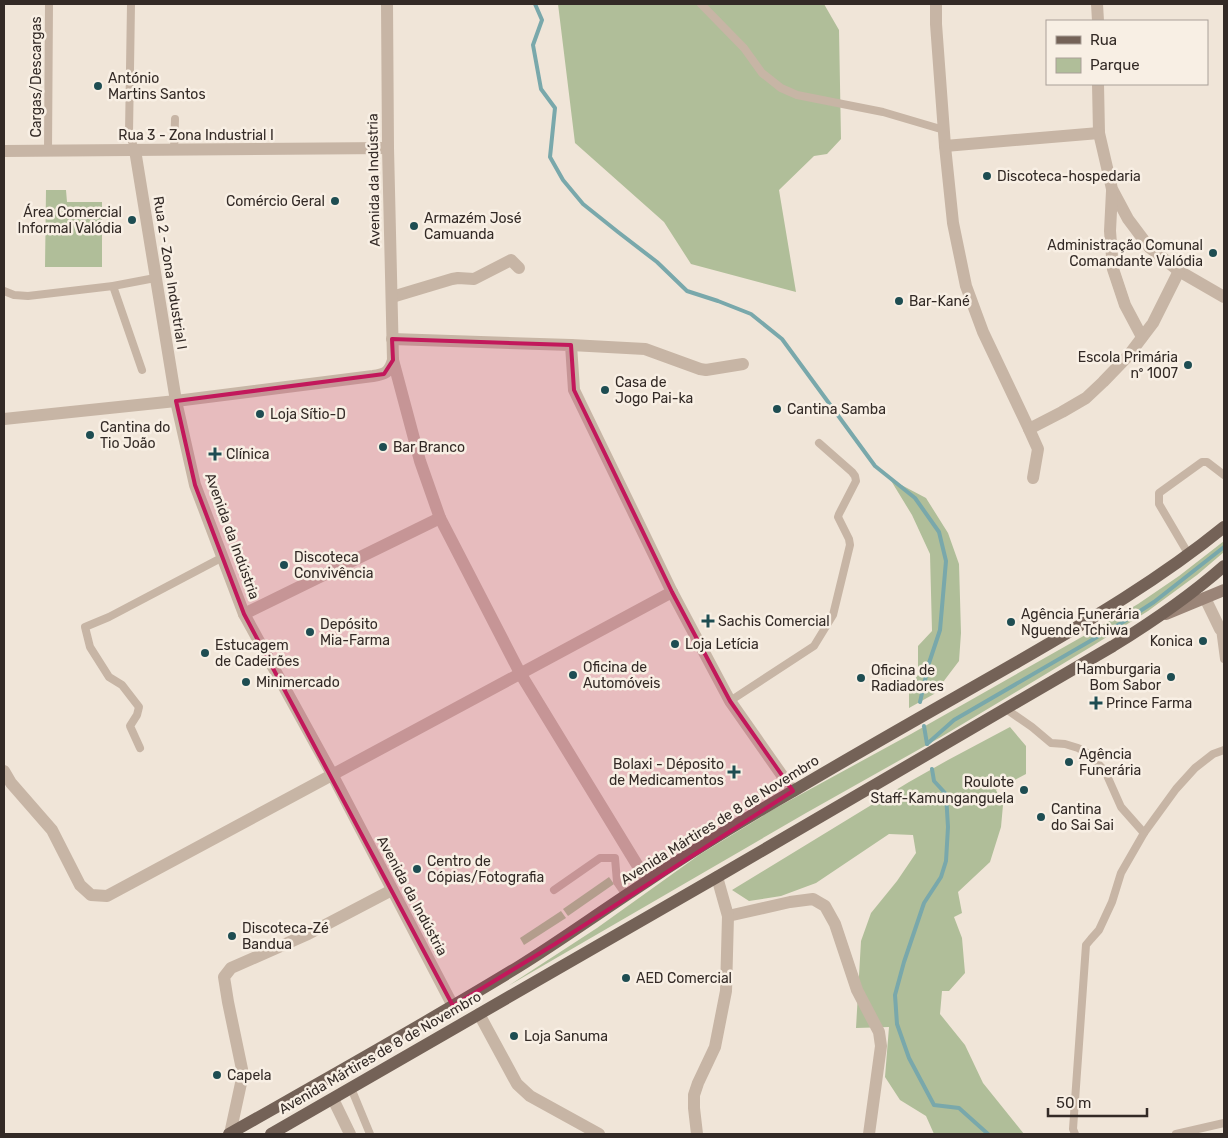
<svg xmlns="http://www.w3.org/2000/svg" width="1228" height="1138" viewBox="0 0 1228 1138" font-family="Rubik,sans-serif">
	<rect width="100%" height="100%" fill="#f0e5d8"/>
	<g fill="#b0be99">
		<polygon points="558,4 824,4 839,30 841,139 827,154 814,156 779,190 796,292 691,264 664,222 575,143"/>
		<polygon points="46,190 66,190 67,202 102,202 102,267 45,267"/>
		<polygon points="890,479 926,498 948,533 959,564 961,633 959,661 934,694 909,708 909,687 918,675 918,646 932,631 930,554 912,515"/>
		<polygon points="1224,541 1224,552 1197,575 1148,611 1094,645 941,737 806,813 508,986 597,928 699,855 774,809 911,734 1087,634 1138,604 1179,576"/>
		<polygon points="1010,727 1026,746 1026,774 996,790 1003,805 1001,827 990,862 958,892 962,913 954,917 962,938 965,973 949,991 942,991 940,1014 965,1045 983,1083 1024,1134 934,1134 926,1116 900,1100 885,1077 889,1027 856,1028 861,941 871,913 897,881 916,853 913,835 889,834 816,883 781,896 749,901 732,890 909,782 948,760"/>
		<polygon points="609,877 614,884 568,916 563,909"/>
		<polygon points="561,911 566,918 524,945 520,938"/>
	</g>
	<g fill="none" stroke-linecap="round" stroke-linejoin="round">
		<g stroke="#79a8ab" stroke-width="4">
			<polyline points="535,4 542,20 533,45 541,89 555,108 550,157 563,180 583,204 618,232 657,262 687,291 718,301 751,314 782,339 875,466 915,498 939,532 946,561 940,630 929,663 920,702"/>
			<polyline points="924,726 927,744"/>
			<polyline points="927,744 954,720 1123,622 1154,602 1224,547"/>
			<polyline points="932,769 934,781 946,794 948,827 946,861 941,877 924,903 904,962 895,995 897,1024 909,1058 934,1105 959,1108 988,1134"/>
		</g>
		<g stroke="#c7b5a5" stroke-width="8">
			<polyline points="131,4 129,133 135,150"/>
			<polyline points="701,4 744,48 762,73 781,88 797,95 883,112 944,130"/>
			<polyline points="174,150 175,119"/>
			<polyline points="48,151 49,4"/>
			<polyline points="113,286 142,370"/>
			<polyline points="4,291 14,295 28,296 113,286 155,278"/>
			<polyline points="1189,555 1159,504 1159,493 1202,462 1207,462 1224,475"/>
			<polyline points="1220,629 1224,659"/>
			<polyline points="730,701 814,646 833,615 850,545 849,539 838,517 839,514 856,481 855,476 852,472 819,443"/>
			<polyline points="1006,709 1032,727 1051,743 1065,744 1078,748 1089,754 1105,771 1121,807 1144,833"/>
			<polyline points="140,748 130,726 137,715 139,707 122,685 109,677 90,647 85,627 109,617 223,557"/>
			<polyline points="554,890 600,858 615,858 617,882 626,895"/>
			<polyline points="351,1088 370,1134"/>
			<polyline points="1075,1134 1073,1129 1086,945 1091,939 1099,930 1112,902 1121,873 1144,833 1176,789 1195,768 1213,754 1224,750"/>
			<polyline points="1176,1134 1224,1123"/>
		</g>
		<g stroke="#c7b5a5" stroke-width="12">
			<polyline points="936,4 936,24 945,146 953,223 966,286 983,332 1029,429"/>
			<polyline points="1097,4 1098,21"/>
			<polyline points="1098,84 1099,133 1112,189 1128,219 1149,247 1179,271 1224,297"/>
			<polyline points="945,146 1099,133"/>
			<polyline points="4,151 388,148"/>
			<polyline points="1112,191 1110,231 1113,269 1125,305 1142,337"/>
			<polyline points="392,297 452,279 458,278 474,279 511,260 519,268"/>
			<polyline points="392,339 571,345 574,390 672,592 730,701 793,791"/>
			<polyline points="571,345 645,349 700,369 706,370 743,364"/>
			<polyline points="393,360 420,461 440,518 520,673 647,881"/>
			<polyline points="4,419 176,401 135,150"/>
			<polyline points="1033,478 1038,449 1029,429 1062,412 1086,398 1103,382 1128,356 1153,323 1179,271"/>
			<polyline points="1205,598 1220,629 1224,629"/>
			<polyline points="244,614 440,518"/>
			<polyline points="4,771 11,783 52,830 80,885 91,895 107,896 672,592"/>
			<polyline points="728,916 790,902 813,899 825,906 835,924 857,990 879,1032 881,1046 869,1134"/>
			<polyline points="479,1014 517,1084 530,1096 599,1134"/>
			<polyline points="333,1099 350,1134"/>
			<polyline points="230,1134 243,1074 228,1002 224,977 231,968 308,934 392,890"/>
			<polyline points="697,1134 694,1108 694,1095 698,1083 715,1047 726,991 728,916 717,877"/>
		</g>
		<path stroke="#c7b5a5" stroke-width="12" d="M387 4 388 148 393 360C389 373 385 374 373 376L176 401 195 485 244 614 332 774 453 1006"/>
		<polyline stroke="#9a8477" stroke-width="12" points="1166,614 1224,590"/>
		<g stroke="#746257" stroke-width="12">
			<path d="M229 1134C326 1079 423 1025 518 967 557 943 593 917 631 892 684 856 739 822 795 790 869 746 944 704 1019 661 1090 620 1160 579 1224 527"/>
			<path d="M271 1134 717 877 1113 646C1152 622 1190 596 1224 566"/>
		</g>
	</g>
	<path fill="#c2185b" fill-opacity="0.2" stroke="#c2185b" stroke-width="4" stroke-linejoin="round" d="M392 339 571 345 574 390 672 592 730 701 793 791 555 944 453 1006 244 614 195 485 176 401 384 374 393 360Z"/>
	<g fill="#1e4d52" stroke="#f8efe4" stroke-width="2">
		<circle cx="98" cy="86" r="5"/>
		<circle cx="987" cy="176" r="5"/>
		<circle cx="335" cy="201" r="5"/>
		<circle cx="132" cy="220" r="5"/>
		<circle cx="414" cy="226" r="5"/>
		<circle cx="1213" cy="253" r="5"/>
		<circle cx="899" cy="301" r="5"/>
		<circle cx="1188" cy="365" r="5"/>
		<circle cx="605" cy="390" r="5"/>
		<circle cx="777" cy="409" r="5"/>
		<circle cx="260" cy="414" r="5"/>
		<circle cx="90" cy="435" r="5"/>
		<circle cx="383" cy="447" r="5"/>
		<path d="M212.5 446.5h5v5h5v5h-5v5h-5v-5h-5v-5h5z"/>
		<circle cx="284" cy="565" r="5"/>
		<path d="M705.5 613.5h5v5h5v5h-5v5h-5v-5h-5v-5h5z"/>
		<circle cx="1011" cy="622" r="5"/>
		<circle cx="310" cy="632" r="5"/>
		<circle cx="1203" cy="641" r="5"/>
		<circle cx="675" cy="644" r="5"/>
		<circle cx="205" cy="653" r="5"/>
		<circle cx="573" cy="675" r="5"/>
		<circle cx="1171" cy="677" r="5"/>
		<circle cx="861" cy="678" r="5"/>
		<circle cx="246" cy="682" r="5"/>
		<path d="M1093.5 695.5h5v5h5v5h-5v5h-5v-5h-5v-5h5z"/>
		<circle cx="1069" cy="762" r="5"/>
		<path d="M731.5 764.5h5v5h5v5h-5v5h-5v-5h-5v-5h5z"/>
		<circle cx="1024" cy="790" r="5"/>
		<circle cx="1041" cy="817" r="5"/>
		<circle cx="417" cy="869" r="5"/>
		<circle cx="232" cy="936" r="5"/>
		<circle cx="626" cy="978" r="5"/>
		<circle cx="514" cy="1036" r="5"/>
		<circle cx="217" cy="1075" r="5"/>
	</g>
	<g text-anchor="middle" dominant-baseline="central" stroke-width="5" stroke-linejoin="round" paint-order="stroke">
		<g font-size="14" fill="#332a26" stroke="#f8efe4">
			<text transform="translate(36 77) rotate(-90)">Cargas/Descargas</text>
			<text x="196" y="135">Rua 3 - Zona Industrial I</text>
			<text transform="translate(374 180) rotate(-91)">Avenida da Indústria</text>
			<text transform="translate(170 273) rotate(81)">Rua 2 - Zona Industrial I</text>
			<text transform="translate(232 536) rotate(70)">Avenida da Indústria</text>
			<text transform="translate(720 820) rotate(-32)">Avenida Mártires de 8 de Novembro</text>
			<text transform="translate(412 896) rotate(62)">Avenida da Indústria</text>
			<text transform="translate(380 1053) rotate(-30)">Avenida Mártires de 8 de Novembro</text>
		</g>
		<g font-size="14" fill="#332a26" stroke="#f8efe4" text-anchor="start">
			<text x="108" y="78">António<tspan x="108" dy="16">Martins Santos</tspan></text>
			<text x="997" y="176">Discoteca-hospedaria</text>
			<text x="325" y="201" text-anchor="end">Comércio Geral</text>
			<text x="122" y="212" text-anchor="end">Área Comercial<tspan x="122" dy="16">Informal Valódia</tspan></text>
			<text x="424" y="218">Armazém José<tspan x="424" dy="16">Camuanda</tspan></text>
			<text x="1203" y="245" text-anchor="end">Administração Comunal<tspan x="1203" dy="16">Comandante Valódia</tspan></text>
			<text x="909" y="301">Bar-Kané</text>
			<text x="1178" y="357" text-anchor="end">Escola Primária<tspan x="1178" dy="16">nº 1007</tspan></text>
			<text x="615" y="382">Casa de<tspan x="615" dy="16">Jogo Pai-ka</tspan></text>
			<text x="787" y="409">Cantina Samba</text>
			<text x="270" y="414">Loja Sítio-D</text>
			<text x="100" y="427">Cantina do<tspan x="100" dy="16">Tio João</tspan></text>
			<text x="393" y="447">Bar Branco</text>
			<text x="226" y="454">Clínica</text>
			<text x="294" y="557">Discoteca<tspan x="294" dy="16">Convivência</tspan></text>
			<text x="1021" y="614">Agência Funerária<tspan x="1021" dy="16">Nguende Tchiwa</tspan></text>
			<text x="718" y="621">Sachis Comercial</text>
			<text x="320" y="624">Depósito<tspan x="320" dy="16">Mia-Farma</tspan></text>
			<text x="1193" y="641" text-anchor="end">Konica</text>
			<text x="685" y="644">Loja Letícia</text>
			<text x="215" y="645">Estucagem<tspan x="215" dy="16">de Cadeirões</tspan></text>
			<text x="583" y="667">Oficina de<tspan x="583" dy="16">Automóveis</tspan></text>
			<text x="1161" y="669" text-anchor="end">Hamburgaria<tspan x="1161" dy="16">Bom Sabor</tspan></text>
			<text x="871" y="670">Oficina de<tspan x="871" dy="16">Radiadores</tspan></text>
			<text x="256" y="682">Minimercado</text>
			<text x="1106" y="703">Prince Farma</text>
			<text x="1079" y="754">Agência<tspan x="1079" dy="16">Funerária</tspan></text>
			<text x="724" y="764" text-anchor="end">Bolaxi - Déposito<tspan x="724" dy="16">de Medicamentos</tspan></text>
			<text x="1014" y="782" text-anchor="end">Roulote<tspan x="1014" dy="16">Staff-Kamunganguela</tspan></text>
			<text x="1051" y="809">Cantina<tspan x="1051" dy="16">do Sai Sai</tspan></text>
			<text x="427" y="861">Centro de<tspan x="427" dy="16">Cópias/Fotografia</tspan></text>
			<text x="242" y="928">Discoteca-Zé<tspan x="242" dy="16">Bandua</tspan></text>
			<text x="636" y="978">AED Comercial</text>
			<text x="524" y="1036">Loja Sanuma</text>
			<text x="227" y="1075">Capela</text>
		</g>
	</g>
	<rect width="1228" height="1138" fill="none" stroke="#332a26" stroke-width="10"/>
	<rect x="1046" y="20" width="162" height="65" fill="#f8efe4" stroke="#a9a098"/>
	<rect x="1056" y="36" width="25" height="8" fill="#746257" stroke="#a9a098"/>
	<text x="1090" y="45" font-size="15" fill="#332a26">Rua</text>
	<rect x="1056" y="58" width="25" height="15" fill="#b0be99" stroke="#a9a098"/>
	<text x="1090" y="70" font-size="15" fill="#332a26">Parque</text>
	<path d="M1048 1108v8h99v-8" fill="none" stroke="#332a26" stroke-width="2.5"/>
	<text x="1056" y="1108" font-size="15" fill="#332a26" stroke="#f8efe4" stroke-width="4" paint-order="stroke">50 m</text>
</svg>
